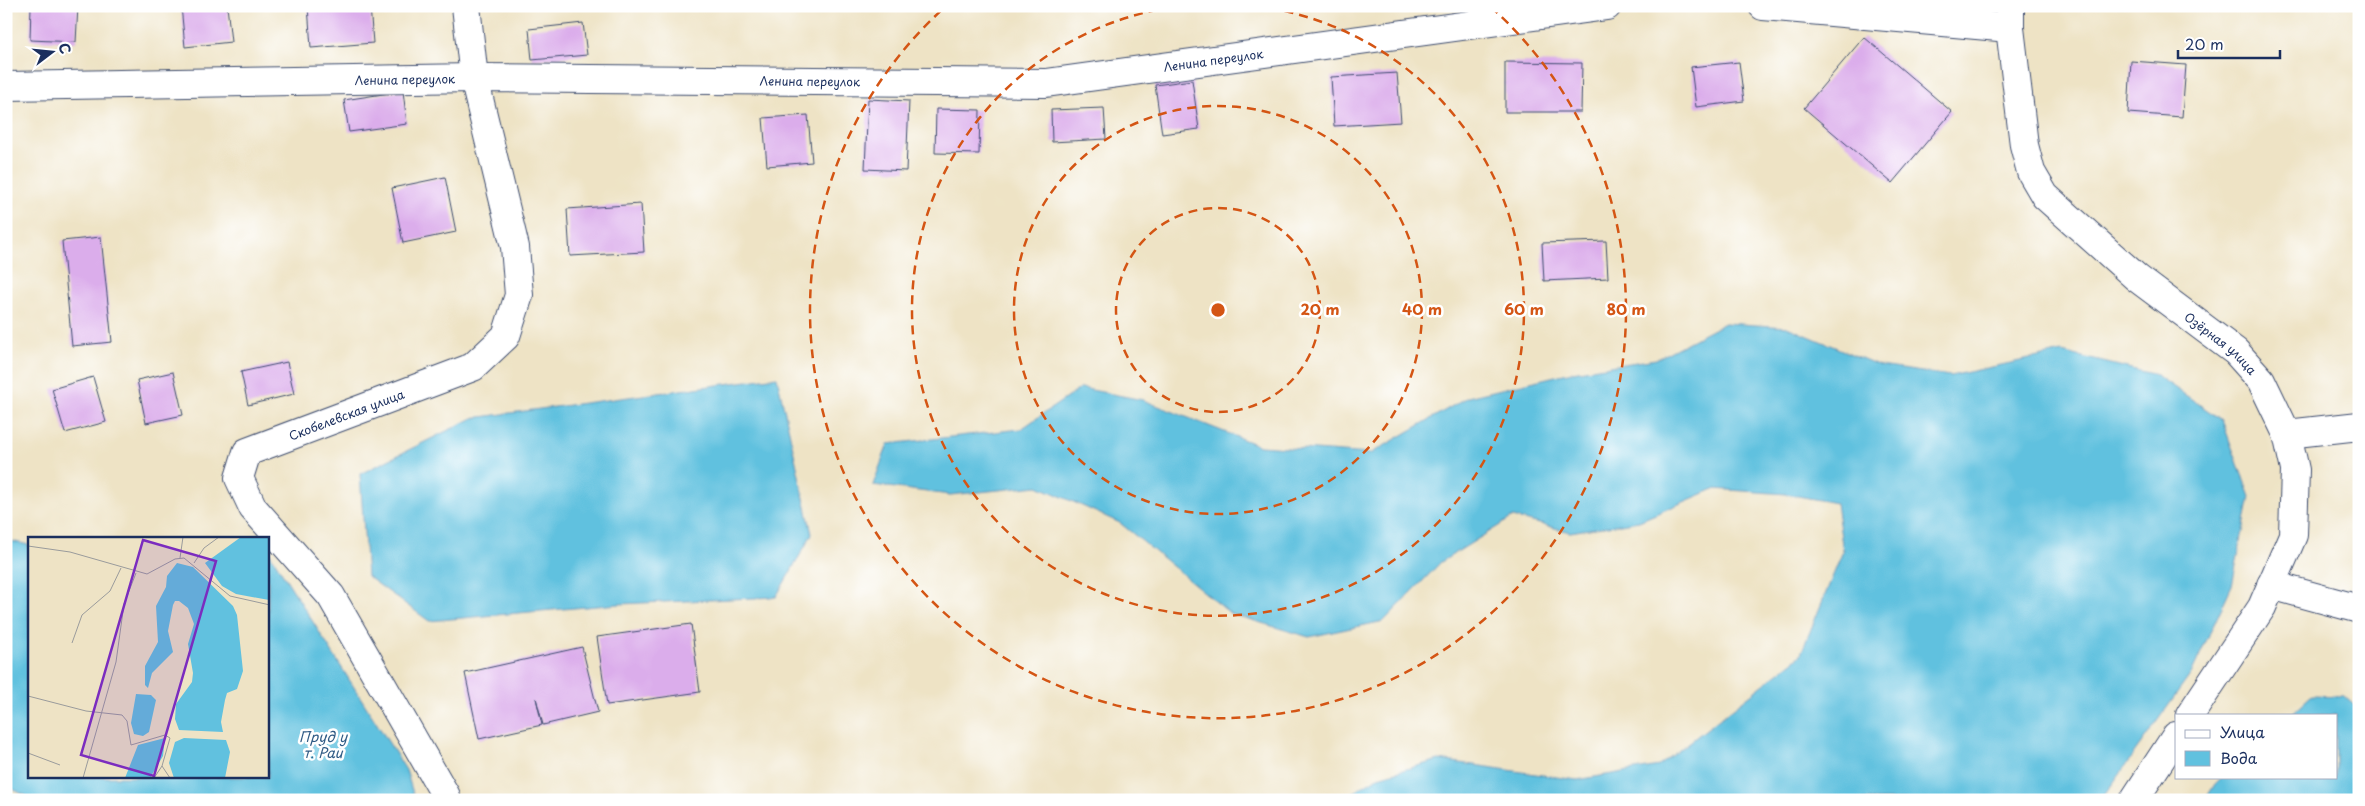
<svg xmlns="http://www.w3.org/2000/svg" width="2365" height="806" viewBox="0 0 2365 806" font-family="'Playpen Sans',sans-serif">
	<rect width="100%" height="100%" fill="#fff"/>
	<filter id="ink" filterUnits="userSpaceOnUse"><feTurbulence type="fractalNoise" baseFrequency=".02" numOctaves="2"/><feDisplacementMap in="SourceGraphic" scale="10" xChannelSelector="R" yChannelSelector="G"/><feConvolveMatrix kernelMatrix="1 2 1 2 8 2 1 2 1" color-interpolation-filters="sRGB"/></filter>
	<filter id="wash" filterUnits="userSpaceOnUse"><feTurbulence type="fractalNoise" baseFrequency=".0096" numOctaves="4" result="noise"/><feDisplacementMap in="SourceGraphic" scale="20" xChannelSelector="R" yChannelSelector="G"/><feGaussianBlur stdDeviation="1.12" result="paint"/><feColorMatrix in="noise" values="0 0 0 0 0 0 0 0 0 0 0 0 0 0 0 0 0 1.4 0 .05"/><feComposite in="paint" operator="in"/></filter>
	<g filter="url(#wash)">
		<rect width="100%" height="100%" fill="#eee3c5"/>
		<g fill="#61c1df" stroke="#3e789e">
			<polygon points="1725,323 1787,327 1880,366 1950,376 2062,352 2156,375 2222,420 2250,497 2232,585 2191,674 2101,800 1341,800 1378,777 1439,760 1577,780 1659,766 1800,656 1843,551 1836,503 1787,494 1714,489 1639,521 1570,532 1513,517 1441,562 1384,621 1309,637 1231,614 1120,523 1038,486 950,495 873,485 888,444 1021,429 1081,388 1143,400 1260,446 1370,454 1468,397 1572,372 1656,359"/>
			<polygon points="777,377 812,534 776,597 619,604 429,621 367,576 360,474 473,418"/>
			<polygon points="6,540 29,545 29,777 268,777 268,552 269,552 406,770 415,800 35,800 6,786"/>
			<polygon points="2312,695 2344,696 2359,710 2359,800 2205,800 2215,784 2222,777 2336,777 2336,715 2290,715"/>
		</g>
		<g id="blocks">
			<g fill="#dbadeb">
				<polygon points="31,6 78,6 76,42 30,40"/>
				<polygon points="181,6 227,6 231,42 185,47"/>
				<polygon points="308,6 370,6 373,43 311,48"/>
				<polygon points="583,23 587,55 532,60 529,29"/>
				<polygon points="1864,37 1952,112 1892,183 1804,108"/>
				<polygon points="2131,61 2186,65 2182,117 2128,113"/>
				<polygon points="1505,62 1582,63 1581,112 1505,112"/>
				<polygon points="1739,62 1744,101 1696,107 1691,67"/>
				<polygon points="1397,73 1401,122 1334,126 1331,77"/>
				<polygon points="1192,80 1199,129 1162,134 1155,85"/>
				<polygon points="403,91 407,124 349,132 344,100"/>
				<polygon points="868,99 909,101 906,171 865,169"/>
				<polygon points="1104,108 1106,139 1052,142 1051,110"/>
				<polygon points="936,109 980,110 979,154 935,153"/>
				<polygon points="808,115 812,162 767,166 763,118"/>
				<polygon points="445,177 456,232 403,243 392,188"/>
				<polygon points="641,204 644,252 570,256 567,209"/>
				<polygon points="101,237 112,342 72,346 62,241"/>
				<polygon points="1606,241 1608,278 1544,281 1542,243"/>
				<polygon points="287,362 294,394 248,405 241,372"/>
				<polygon points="173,372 183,415 146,423 137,380"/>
				<polygon points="93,377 106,422 65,433 52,389"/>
				<polygon points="691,624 700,692 607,705 597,637"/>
				<polygon points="582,647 598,712 543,725 536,698 542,725 479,739 465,673"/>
			</g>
		</g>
	</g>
	<g filter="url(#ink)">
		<use href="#blocks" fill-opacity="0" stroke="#3b4a6d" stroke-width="1"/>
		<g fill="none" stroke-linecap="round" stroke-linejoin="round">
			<g stroke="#3b4a6d" stroke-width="30">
				<g id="minor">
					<polyline points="1763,6 2010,28"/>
					<path id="s1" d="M2010 6V28L2024 145 2031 172 2045 196 2137 278 2236 352 2261 380 2287 434 2295 470 2293 535 2262 607 2190 715"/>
					<path id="s2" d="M6 86 474 78 1046 83 1607 6"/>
					<polyline points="2287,434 2359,426"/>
					<polyline points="2271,585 2359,609"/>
					<path id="s3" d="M445 800 446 796 331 596 253 508 239 478 247 452 473 367 506 336 519 295 515 247 474 78 466 6"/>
					<polyline points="2134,800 2176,736"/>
				</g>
			</g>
			<use href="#minor" stroke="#fff" stroke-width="28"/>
		</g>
	</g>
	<g fill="none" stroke="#d45514" stroke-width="2.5" stroke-dasharray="9 6">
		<circle cx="1218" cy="310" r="102"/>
		<circle cx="1218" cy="310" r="204"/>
		<path d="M1255 6A306 306 0 1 1 1181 6"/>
		<path d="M1491 7A408 408 0 1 1 945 7"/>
	</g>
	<g text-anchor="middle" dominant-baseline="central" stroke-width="5" stroke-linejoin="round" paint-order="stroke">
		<g font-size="12" fill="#1b2f5e" stroke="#fff">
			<text stroke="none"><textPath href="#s2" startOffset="1209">Ленина переулок</textPath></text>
			<text stroke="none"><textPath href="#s2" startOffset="399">Ленина переулок</textPath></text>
			<text stroke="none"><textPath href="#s2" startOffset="804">Ленина переулок</textPath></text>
			<text stroke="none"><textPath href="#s1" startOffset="425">Озёрная улица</textPath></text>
			<text stroke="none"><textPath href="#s3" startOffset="519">Скобелевская улица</textPath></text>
		</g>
		<g font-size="14" font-style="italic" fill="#305b85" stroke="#fff">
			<text x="323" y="736">Пруд у<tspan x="323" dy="16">т. Раи</tspan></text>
		</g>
	</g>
	<g transform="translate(28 537)">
		<rect width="241" height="241" fill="#eee3c5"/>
		<path d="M213 0H241V63L208 57 194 49 177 26ZM149 26 165 30 205 69 209 78 215 134 209 152 199 156 197 163 193 185 195 195 151 193 147 182 148 167 164 145 165 136 160 107 166 87 160 71 151 64H147L145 68 140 94 145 115 124 136 120 151 117 148V129L130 105 128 69 138 50 139 39ZM108 157 123 158 128 163 121 195 115 199 106 197 103 186ZM137 201 135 219 122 241H97L110 208ZM156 201 198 203 202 215 197 241H146L141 226 147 205Z" fill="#61c1df"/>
		<path fill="none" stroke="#9a9b9c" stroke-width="1" d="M0 9 42 15 119 37 147 22 156 21 202 59 242 68M152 21 155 0M166 26 176 11 191 0M44 106 54 78 82 54 93 31M0 159 58 174 94 178 99 184 103 208 137 198 142 201 134 229M0 216 32 228M55 241 88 125 96 67 108 36M126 241 134 229 142 241"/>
		<path fill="#7b2cbf" fill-opacity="0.15" stroke="#7b2cbf" stroke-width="2.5" d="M115 3 188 24 126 239 53 218Z"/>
		<rect width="241" height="241" fill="none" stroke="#1b2f5e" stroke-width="2.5"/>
	</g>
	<circle cx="1218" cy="310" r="8" fill="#d45514" stroke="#fff" stroke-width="2.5"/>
	<g font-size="15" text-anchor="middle" font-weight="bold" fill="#d45514" stroke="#fff" stroke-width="5" stroke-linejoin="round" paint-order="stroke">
		<text x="1320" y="315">20 m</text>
		<text x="1422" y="315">40 m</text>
		<text x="1524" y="315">60 m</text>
		<text x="1626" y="315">80 m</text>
	</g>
	<rect width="2365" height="806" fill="none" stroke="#fff" stroke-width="25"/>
	<rect x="2175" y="714" width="162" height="65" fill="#ffffff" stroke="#a4acbf"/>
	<rect x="2185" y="730" width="25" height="8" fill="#ffffff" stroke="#a4acbf"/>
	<text x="2220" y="738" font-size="15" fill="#1b2f5e">Улица</text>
	<rect x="2185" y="751" width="25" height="15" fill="#61c1df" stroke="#a4acbf"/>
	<text x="2220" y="764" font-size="15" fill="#1b2f5e">Вода</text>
	<g transform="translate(52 52) rotate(74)" stroke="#ffffff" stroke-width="4" paint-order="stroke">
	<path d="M0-4L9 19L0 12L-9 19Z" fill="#1b2f5e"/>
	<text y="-8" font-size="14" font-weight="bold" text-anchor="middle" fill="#1b2f5e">С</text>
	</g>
	<path d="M2178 50v8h102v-8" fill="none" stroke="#1b2f5e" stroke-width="2.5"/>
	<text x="2185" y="50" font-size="15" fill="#1b2f5e" stroke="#ffffff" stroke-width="4" paint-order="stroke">20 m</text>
</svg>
